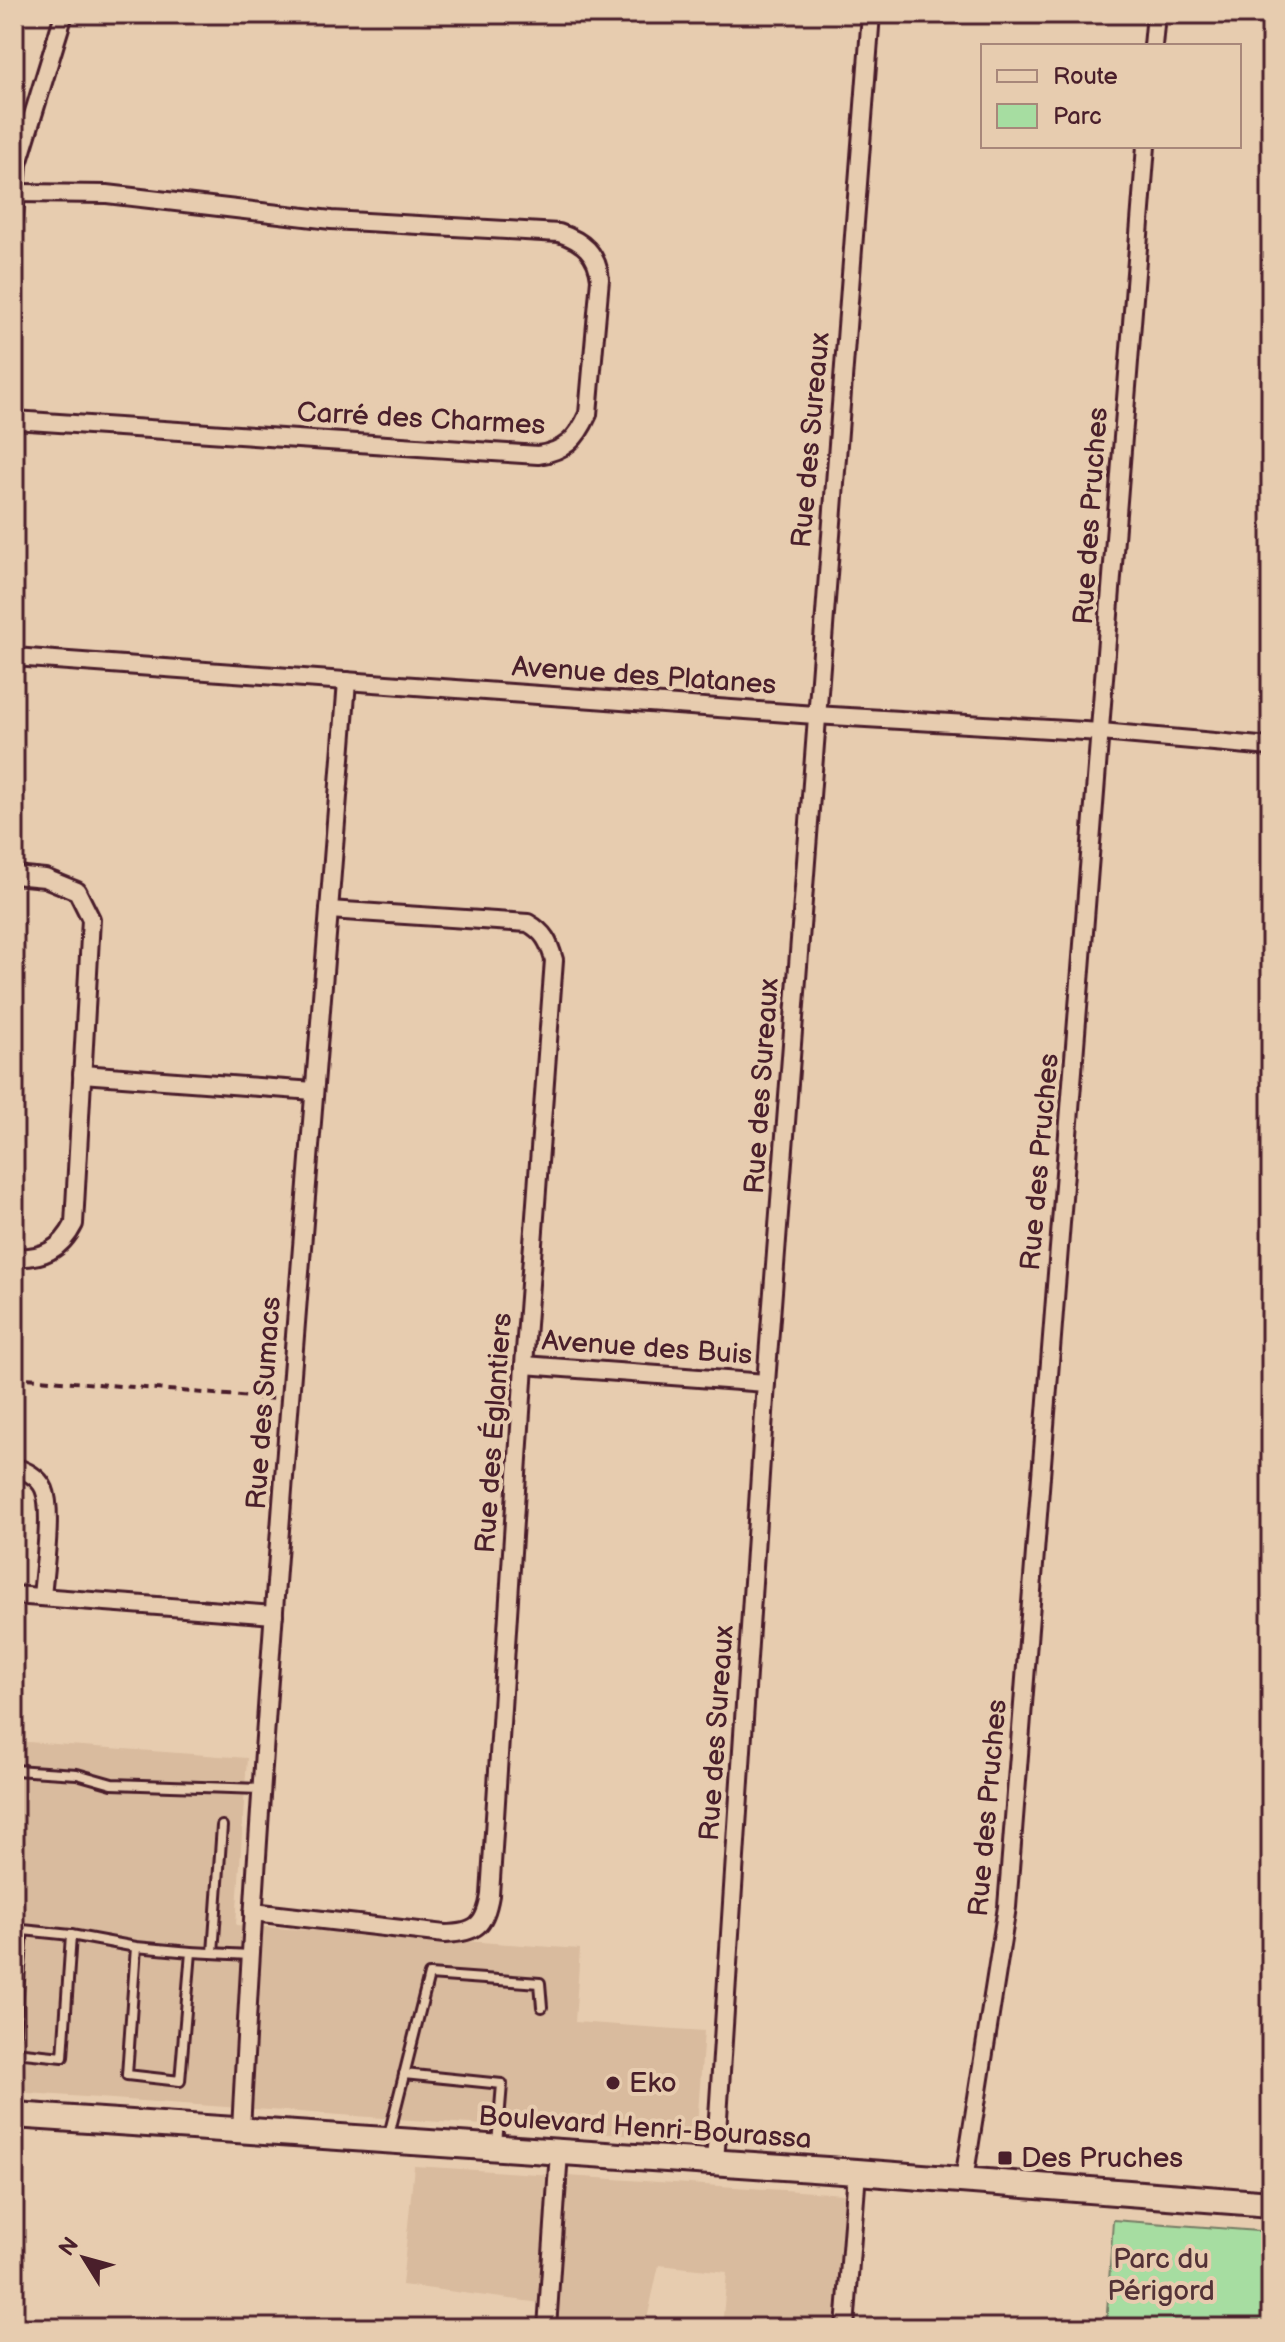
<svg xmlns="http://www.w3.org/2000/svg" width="1285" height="2342" viewBox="0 0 1285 2342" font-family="'Balsamiq Sans',sans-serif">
	<rect width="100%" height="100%" fill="#e7ccaf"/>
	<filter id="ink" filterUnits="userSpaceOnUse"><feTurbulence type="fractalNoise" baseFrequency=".0125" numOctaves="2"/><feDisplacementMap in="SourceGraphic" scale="16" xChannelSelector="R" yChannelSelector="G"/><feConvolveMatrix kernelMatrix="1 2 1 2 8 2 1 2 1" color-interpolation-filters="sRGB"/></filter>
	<g filter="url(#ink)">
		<g fill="#d9bb9e">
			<polygon points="14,1741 247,1758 236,1925 580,1949 575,2022 704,2031 696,2140 14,2092"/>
			<polygon points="414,2166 844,2194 834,2328 722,2328 727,2272 659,2265 645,2328 556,2328 556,2305 402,2285"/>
		</g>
		<polygon fill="#a6dda1" stroke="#787e66" stroke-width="2" points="1113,2220 1271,2232 1271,2328 1106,2328"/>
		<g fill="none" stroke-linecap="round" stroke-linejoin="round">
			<g stroke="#4a1f2b" stroke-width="14">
				<g id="service">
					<polyline points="14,1770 77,1774 112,1784 261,1789"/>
					<polyline points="14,1929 23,1930 14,2045"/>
					<polyline points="23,1930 71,1935"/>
					<polyline points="191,1952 250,1955"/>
					<polyline points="213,1953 222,1826"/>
					<polyline points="14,2052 63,2057 71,1935 136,1947 191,1952 180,2081 127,2075 136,1947"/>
					<polyline points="404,2074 502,2084 497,2144"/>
					<polyline points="388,2139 429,1975 540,1983 542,2007"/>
				</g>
			</g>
			<g stroke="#4a1f2b" stroke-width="22">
				<g id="minor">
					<polyline points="1153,46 1156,14"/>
					<polyline points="14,218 18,164 64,14"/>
					<path d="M14 420 538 455C565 451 577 439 588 414L600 279C597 253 583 241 559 233L331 220 107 194 16 193"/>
					<polyline points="14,657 815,715 1101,732 1271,747"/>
					<path d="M14 875 45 878 77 891 91 919 74 1224C61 1250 42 1259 14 1257"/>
					<polyline points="82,1074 314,1091"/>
					<polyline points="524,1365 766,1383"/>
					<path d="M14 1467C25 1470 39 1477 44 1489 53 1510 44 1571 42 1597"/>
					<polyline points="14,1595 274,1615"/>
					<path d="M253 1912 445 1934C476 1933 485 1926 490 1895L524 1365 554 960C549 942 544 932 528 923L329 910"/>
					<path d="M241 2130C266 1646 310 1164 347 681"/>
					<polyline points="715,2163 766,1383 871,14"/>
					<polyline points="964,2180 1007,1907 1146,146"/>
					<polyline points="547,2328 559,2152"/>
					<polyline points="845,2328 857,2172"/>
				</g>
			</g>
			<g stroke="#4a1f2b" stroke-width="30">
				<polyline id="secondary" points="14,2115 857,2172 1271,2204"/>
			</g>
			<polyline stroke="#4a1f2b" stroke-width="4" stroke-dasharray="8 6" stroke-linecap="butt" points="14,1377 275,1399"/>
			<use href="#service" stroke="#e7ccaf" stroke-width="8"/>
			<use href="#minor" stroke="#e7ccaf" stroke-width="16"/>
			<use href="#secondary" stroke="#e7ccaf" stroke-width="24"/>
		</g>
	</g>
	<g fill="#4a1f2b" stroke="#e7ccaf" stroke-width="3">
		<circle cx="613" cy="2083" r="8"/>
		<rect x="997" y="2150" width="16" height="16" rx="4"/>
	</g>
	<g text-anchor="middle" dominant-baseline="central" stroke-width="8" stroke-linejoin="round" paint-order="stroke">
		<g font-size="28" fill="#4a1f2b" stroke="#e7ccaf">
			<text transform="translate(421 419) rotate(3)">Carré des Charmes</text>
			<text transform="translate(811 440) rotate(-85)">Rue des Sureaux</text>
			<text transform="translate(1091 516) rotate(-86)">Rue des Pruches</text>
			<text transform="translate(644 676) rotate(4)">Avenue des Platanes</text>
			<text transform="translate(762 1086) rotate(-86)">Rue des Sureaux</text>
			<text transform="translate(1040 1162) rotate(-85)">Rue des Pruches</text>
			<text transform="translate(647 1348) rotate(4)">Avenue des Buis</text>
			<text transform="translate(264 1403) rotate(-86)">Rue des Sumacs</text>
			<text transform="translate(494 1433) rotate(-86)">Rue des Églantiers</text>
			<text transform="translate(717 1733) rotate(-86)">Rue des Sureaux</text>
			<text transform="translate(988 1808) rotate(-85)">Rue des Pruches</text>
			<text transform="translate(645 2128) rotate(4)">Boulevard Henri-Bourassa</text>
		</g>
		<g font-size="28" fill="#4a1f2b" stroke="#e7ccaf" text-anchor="start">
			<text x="629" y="2083">Eko</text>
			<text x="1021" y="2158">Des Pruches</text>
		</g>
		<g font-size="28" fill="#533237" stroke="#e7ccaf">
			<text x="1161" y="2259">Parc du<tspan x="1161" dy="32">Périgord</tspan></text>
		</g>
	</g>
	<rect width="1285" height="2342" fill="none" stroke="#e7ccaf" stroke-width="48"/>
	<rect x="24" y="24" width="1237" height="2294" fill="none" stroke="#4a1f2b" stroke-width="3" filter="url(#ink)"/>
	<rect x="981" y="44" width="260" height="104" fill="#e7ccaf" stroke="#a8877a" stroke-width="2"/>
	<rect x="997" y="70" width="40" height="12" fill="#e7ccaf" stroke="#a8877a" stroke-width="2"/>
	<text x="1053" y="84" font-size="24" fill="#4a1f2b">Route</text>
	<rect x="997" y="104" width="40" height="24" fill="#a6dda1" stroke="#a8877a" stroke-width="2"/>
	<text x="1053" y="124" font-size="24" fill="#4a1f2b">Parc</text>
	<g transform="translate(84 2258) rotate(307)" stroke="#e7ccaf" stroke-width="6" paint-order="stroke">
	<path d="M0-6L14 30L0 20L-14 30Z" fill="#4a1f2b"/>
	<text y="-12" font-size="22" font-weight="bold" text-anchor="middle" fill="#4a1f2b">N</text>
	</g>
</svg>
